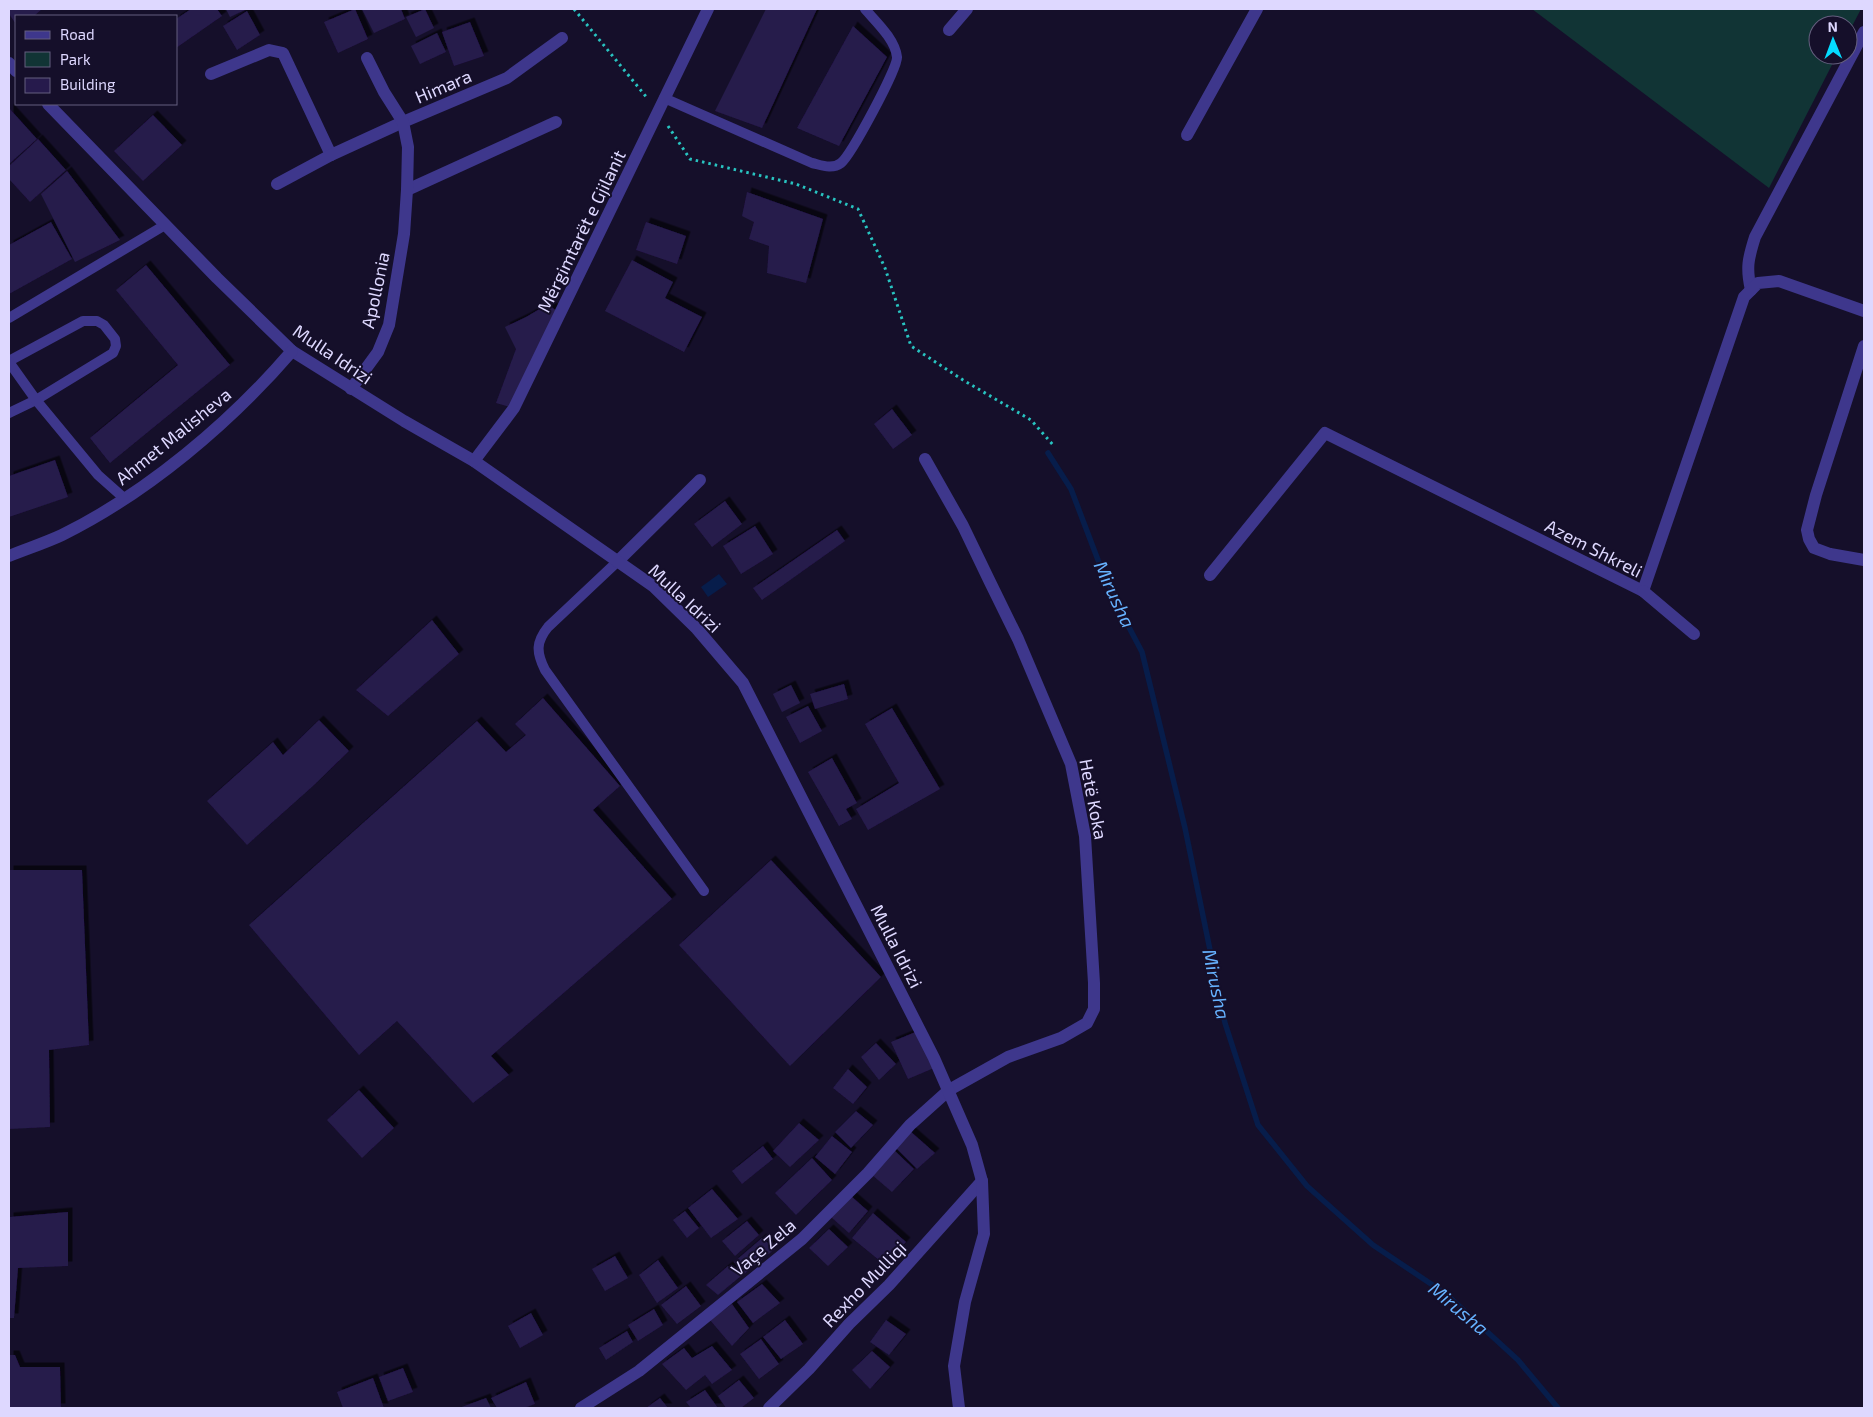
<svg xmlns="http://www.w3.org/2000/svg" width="1873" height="1417" viewBox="0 0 1873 1417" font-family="'Exo 2',sans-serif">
	<defs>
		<filter id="shadow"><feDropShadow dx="4.5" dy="-4.5" stdDeviation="0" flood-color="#0009"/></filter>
	</defs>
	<rect width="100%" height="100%" fill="#150f2a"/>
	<polygon fill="#113435" points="1532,9 1861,9 1848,34 1848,25 1818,25 1818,55 1837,55 1769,188"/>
	<polygon fill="#071d4b" points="719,574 727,584 708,597 701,587"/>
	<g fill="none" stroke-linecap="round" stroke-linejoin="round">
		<polyline stroke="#071d4b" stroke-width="5.5" points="1048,453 1071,489 1098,560 1122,614 1142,652 1185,828 1225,1023 1258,1125 1307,1186 1373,1245 1446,1294 1518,1360 1558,1408"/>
	</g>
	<g fill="#261a4c" filter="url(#shadow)">
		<polygon points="9,9 42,9 34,16 16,16 16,24 9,14"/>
		<polygon points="191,9 217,9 222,16 176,48 176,19"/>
		<polygon points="226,9 247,9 230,17"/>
		<polygon points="355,9 368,39 338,53 324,22"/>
		<polygon points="362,9 401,9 405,19 374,33"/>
		<polygon points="425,9 434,28 416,37 406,17"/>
		<polygon points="766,9 817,9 762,128 715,111"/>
		<polygon points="247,11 260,35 237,50 223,26"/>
		<polygon points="470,22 484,56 454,66 442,32"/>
		<polygon points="853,26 887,57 839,146 797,128"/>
		<polygon points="437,33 446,52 420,64 411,46"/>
		<polygon points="9,108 37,139 9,164"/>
		<polygon points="153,115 182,145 143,181 114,151"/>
		<polygon points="38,139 66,170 30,202 9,179 9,166"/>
		<polygon points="67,171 120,240 75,262 41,194"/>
		<polygon points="747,192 823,219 806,283 767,273 769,246 749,239 754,222 742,216"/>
		<polygon points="51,222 72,259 9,294 9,245"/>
		<polygon points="646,222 686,236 677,264 636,250"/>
		<polygon points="632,260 673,282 665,298 702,317 684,352 605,311"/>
		<polygon points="146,265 230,365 110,463 90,438 178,365 116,290"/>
		<polygon points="548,304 560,314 514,408 496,403 516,349 505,327 526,317"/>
		<polygon points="892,409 912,435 893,449 874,424"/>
		<polygon points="55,460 68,497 9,517 9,476"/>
		<polygon points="725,501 742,524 712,547 694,524"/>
		<polygon points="755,526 773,554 741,574 723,546"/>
		<polygon points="837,530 845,541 762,600 753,588"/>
		<polygon points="432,620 459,654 388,716 356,690"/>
		<polygon points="844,684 848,699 815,709 810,694"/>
		<polygon points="791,685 800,703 782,712 773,694"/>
		<polygon points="543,698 620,786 593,810 672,899 491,1056 509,1075 473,1103 397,1021 359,1055 249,925 477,721 506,752 526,735 515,724"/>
		<polygon points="808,706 822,731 800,743 786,717"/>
		<polygon points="892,708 940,789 868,830 856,809 899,783 865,724"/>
		<polygon points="319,720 349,751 313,786 247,845 207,801 273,742 283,755"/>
		<polygon points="832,758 857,803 846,809 852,819 839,826 808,772"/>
		<polygon points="771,860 881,977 790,1066 679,945"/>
		<polygon points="9,870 82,870 89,1045 49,1050 50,1127 9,1129"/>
		<polygon points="918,1031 934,1068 908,1079 891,1042"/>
		<polygon points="876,1043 896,1064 879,1080 861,1057"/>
		<polygon points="848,1069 867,1087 853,1104 833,1088"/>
		<polygon points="359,1090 394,1128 362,1158 327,1120"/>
		<polygon points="856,1111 873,1125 851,1148 835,1132"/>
		<polygon points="799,1123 819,1140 790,1167 773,1151"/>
		<polygon points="910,1131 935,1153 917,1169 895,1147"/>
		<polygon points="832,1136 852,1152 835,1174 815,1157"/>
		<polygon points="763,1146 773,1159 742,1184 732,1171"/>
		<polygon points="894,1150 914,1169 892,1192 871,1174"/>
		<polygon points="812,1158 832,1180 796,1215 775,1193"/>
		<polygon points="712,1189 738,1219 711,1238 688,1208"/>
		<polygon points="851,1196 868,1211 849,1233 831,1217"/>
		<polygon points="685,1211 699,1228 687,1238 673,1220"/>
		<polygon points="68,1212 68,1266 18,1268 14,1318 9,1318 9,1217"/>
		<polygon points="873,1213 906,1242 885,1265 852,1238"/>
		<polygon points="747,1221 759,1235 735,1256 722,1241"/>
		<polygon points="829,1229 848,1247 828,1266 809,1248"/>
		<polygon points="762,1238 775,1249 744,1274 734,1262"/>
		<polygon points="615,1256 628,1278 605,1291 592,1269"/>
		<polygon points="658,1260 678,1288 657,1303 639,1275"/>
		<polygon points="728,1266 741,1276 718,1295 706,1285"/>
		<polygon points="762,1284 780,1303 753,1323 737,1302"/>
		<polygon points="686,1286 701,1306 677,1324 661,1305"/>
		<polygon points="732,1304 749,1328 732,1346 710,1320"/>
		<polygon points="654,1309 663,1325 638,1341 628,1325"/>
		<polygon points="531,1313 543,1335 520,1348 508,1326"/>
		<polygon points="785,1320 803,1344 781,1359 763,1337"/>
		<polygon points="886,1320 906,1334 889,1355 870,1342"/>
		<polygon points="627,1331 633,1342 606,1360 599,1348"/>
		<polygon points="761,1339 779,1364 759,1379 740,1354"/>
		<polygon points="712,1346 732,1370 712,1384 705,1375 686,1390 662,1364 684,1348 692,1358"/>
		<polygon points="872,1351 890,1367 870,1389 852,1370"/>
		<polygon points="9,1355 15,1355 20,1367 60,1367 61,1408 9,1408"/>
		<polygon points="403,1368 413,1392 388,1401 379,1377"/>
		<polygon points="373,1378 384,1408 343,1408 337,1392"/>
		<polygon points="739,1380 754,1398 741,1408 726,1408 718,1396"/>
		<polygon points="526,1382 535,1404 524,1408 497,1408 491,1398"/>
		<polygon points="705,1390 718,1408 691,1408 686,1402"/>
		<polygon points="486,1398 491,1408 459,1408"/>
		<polygon points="660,1398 668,1408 646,1408"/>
	</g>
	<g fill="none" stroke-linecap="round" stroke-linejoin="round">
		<g stroke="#28c3c0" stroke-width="3" stroke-dasharray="2.5 4" stroke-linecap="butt">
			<polyline points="574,9 648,99"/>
			<polyline points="668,126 690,159 796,184 858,209 885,268 911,346 963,380 1031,420 1054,446"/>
		</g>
		<g stroke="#3e378c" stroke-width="10">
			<path d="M664 98 812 163C821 165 832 170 841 163 851 155 898 68 897 57 895 39 876 22 865 9"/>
			<polyline points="9,318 165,225"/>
			<polyline points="9,361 83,321 97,321 104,325 115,339 116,346 113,353 36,400 9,413"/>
			<polyline points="9,362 36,400 98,475 125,499"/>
			<path d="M617 562 548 627C536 642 536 652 545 670L704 891"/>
		</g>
		<g stroke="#3e378c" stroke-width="12">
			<polyline points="949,30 967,9"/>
			<polyline points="211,74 269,50 283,53 331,155"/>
			<polyline points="1187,135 1257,9"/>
			<polyline points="277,184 331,155 403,122 507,78 562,38"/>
			<polyline points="407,190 556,122"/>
			<path d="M1751 290C1746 268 1748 259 1755 237L1864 32"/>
			<polyline points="1864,346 1816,495 1807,530 1809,539 1814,548 1830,554 1864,560"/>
			<polyline points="351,389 378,352 389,325 404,234 407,190 408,147 403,122 384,92 367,58"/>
			<polyline points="617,562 700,480"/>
			<polyline points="1210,575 1325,433 1643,591 1744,297 1758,283 1779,281 1864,311"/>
			<polyline points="1643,591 1694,634"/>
			<polyline points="581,1408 639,1371 802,1239 868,1173 910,1125 949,1090 1008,1057 1061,1038 1087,1023 1094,1009 1094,983 1085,836 1071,764 1018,639 990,582 963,526 925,459"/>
			<polyline points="769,1408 809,1369 849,1324 889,1285 982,1181"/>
		</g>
		<g stroke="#3e378c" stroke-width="12">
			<polyline points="9,63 16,71"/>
			<polyline points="48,104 217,278 292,351 404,421 474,461 653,586 697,629 743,683 934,1058 972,1145 982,1181 984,1234 965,1302 954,1366 959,1408"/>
			<polyline points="474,461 514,408 708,9"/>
			<path d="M9 556C26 549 45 543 62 535 147 493 230 423 292 351"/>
		</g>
	</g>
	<g text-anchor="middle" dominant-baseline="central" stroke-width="4" stroke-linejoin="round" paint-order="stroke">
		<g font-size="18" fill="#ded8ff" stroke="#150f2a">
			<text transform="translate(443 86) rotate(-23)">Himara</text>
			<text transform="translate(581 231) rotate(-64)">Mërgimtarët e Gjilanit</text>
			<text transform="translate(375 290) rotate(-78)">Apollonia</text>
			<text transform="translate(333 354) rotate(34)">Mulla Idrizi</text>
			<text transform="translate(173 436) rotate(-39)">Ahmet Malisheva</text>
			<text transform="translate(1594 548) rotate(27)">Azem Shkreli</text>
			<text transform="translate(685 598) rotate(43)">Mulla Idrizi</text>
			<text transform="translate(1094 799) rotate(79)">Hetë Koka</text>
			<text transform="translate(897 946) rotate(63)">Mulla Idrizi</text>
			<text transform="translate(763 1247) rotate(-40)">Vaçe Zela</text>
			<text transform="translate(864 1284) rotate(-46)">Rexho Mulliqi</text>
		</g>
		<g font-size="19" font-style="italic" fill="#66b2ff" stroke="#150f2a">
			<text transform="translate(1115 594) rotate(65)">Mirusha</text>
			<text transform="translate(1217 984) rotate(78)">Mirusha</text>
			<text transform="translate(1459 1308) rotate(40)">Mirusha</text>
		</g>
	</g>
	<rect width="1873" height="1417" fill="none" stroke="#ded8ff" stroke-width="20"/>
	<rect x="15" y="15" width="162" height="90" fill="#150f2a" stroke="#655f7f"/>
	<rect x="25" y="31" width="25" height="8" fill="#3e378c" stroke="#655f7f"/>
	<text x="60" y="40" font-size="15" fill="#ded8ff">Road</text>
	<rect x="25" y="52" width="25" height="15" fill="#113435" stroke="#655f7f"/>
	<text x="60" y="65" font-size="15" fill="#ded8ff">Park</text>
	<rect x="25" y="78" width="25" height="15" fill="#261a4c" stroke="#655f7f"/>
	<text x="60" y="90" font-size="15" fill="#ded8ff">Building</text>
	<g transform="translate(1833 40) rotate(359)"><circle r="24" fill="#150f2a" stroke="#655f7f"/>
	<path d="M0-4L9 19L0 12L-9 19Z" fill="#04dbff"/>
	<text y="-8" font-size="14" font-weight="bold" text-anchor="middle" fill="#ded8ff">N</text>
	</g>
</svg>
